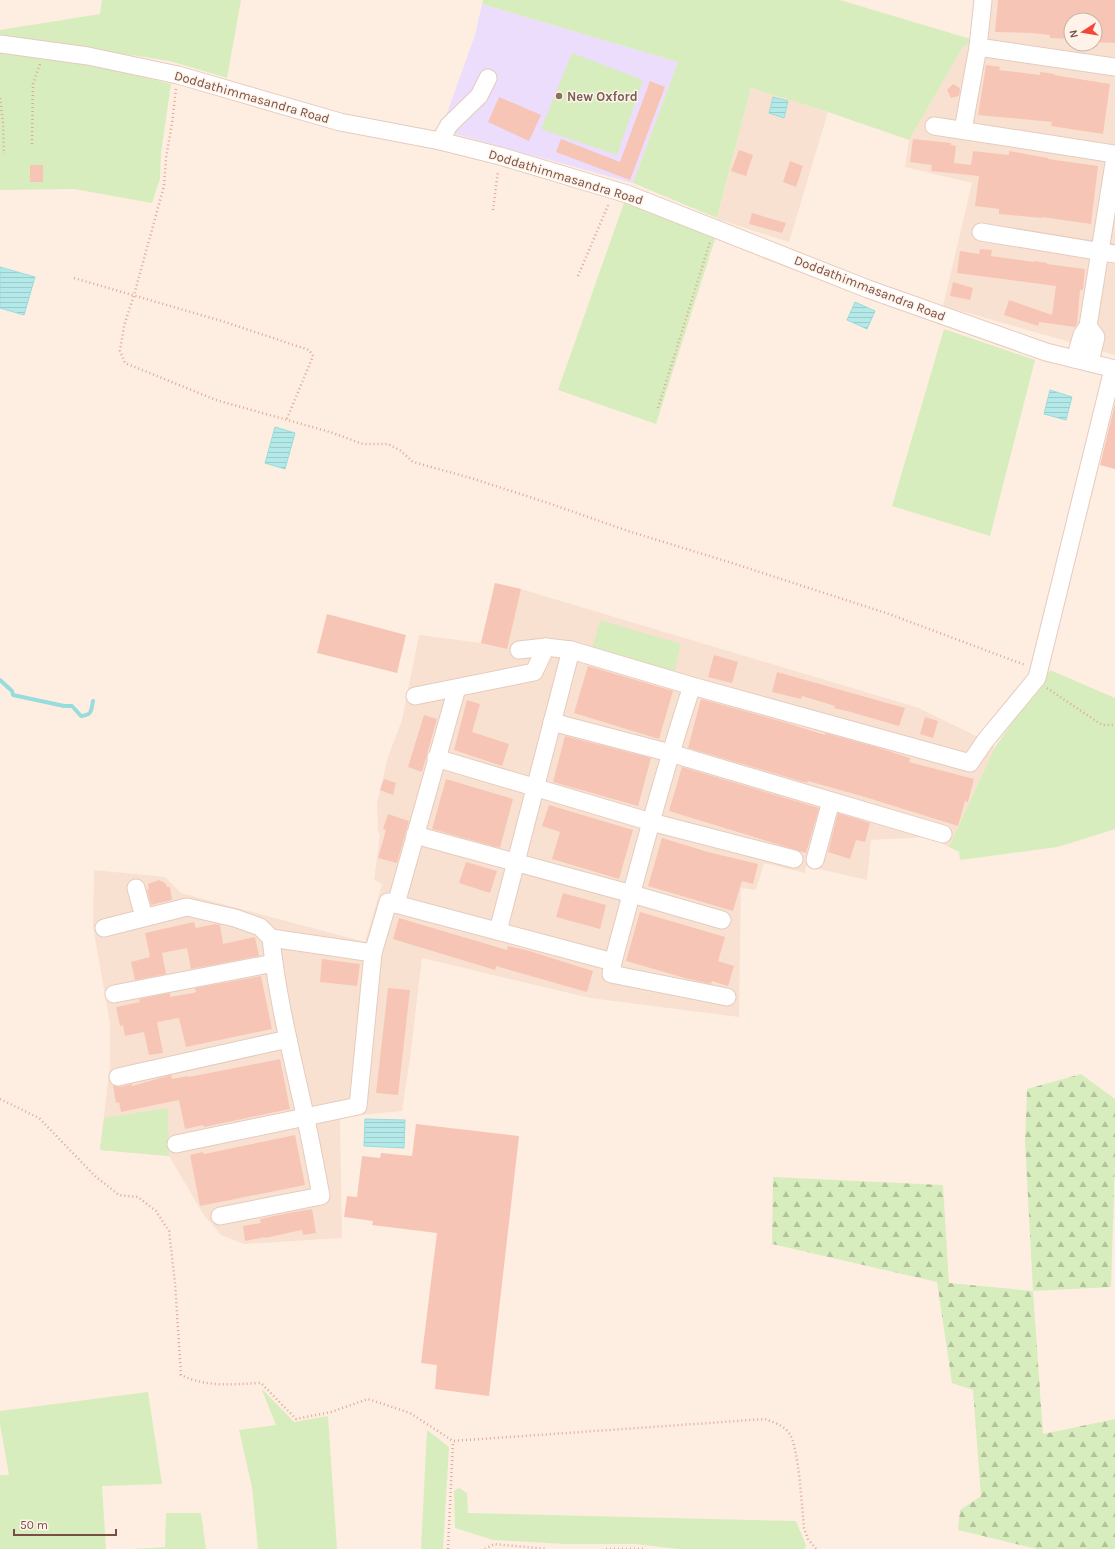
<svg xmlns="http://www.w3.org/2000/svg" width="1115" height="1549" viewBox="0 0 1115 1549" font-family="Karla,sans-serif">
	<defs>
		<pattern id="forest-firs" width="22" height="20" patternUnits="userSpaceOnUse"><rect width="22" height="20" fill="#d8edbe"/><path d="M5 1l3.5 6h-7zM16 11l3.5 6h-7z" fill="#b4c29c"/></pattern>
		<pattern id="water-rules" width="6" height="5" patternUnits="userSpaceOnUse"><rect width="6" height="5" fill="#b3eae9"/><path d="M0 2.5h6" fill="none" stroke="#9ecac9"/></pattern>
	</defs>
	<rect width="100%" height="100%" fill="#feeee1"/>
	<g fill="#f9e1d1" fill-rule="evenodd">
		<path d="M976 0H1115V355L943 306 972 183 905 167 909 140 963 47 974 40ZM1071 20H1095V44H1071Z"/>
		<polygon points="751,88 828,112 789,242 717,219"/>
		<polygon points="495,583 521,589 919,708 974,735 995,747 949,847 927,837 871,840 867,880 806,866 805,873 764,863 756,890 741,888 739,1017 590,998 422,958 410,1058 402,1111 340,1117 342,1238 244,1244 221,1235 203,1214 169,1156 100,1150 110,1064 110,1023 93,927 94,870 165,877 181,893 365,942 382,884 374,880 380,834 378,832 377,803 388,757 402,720 419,635 481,643"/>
	</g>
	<polygon fill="#ebddfb" points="482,4 678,62 633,183 441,130 475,35"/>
	<g fill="#d8edbe">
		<polygon points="102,0 241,0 227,78 170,61 0,35 0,30 100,14"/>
		<polygon points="483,0 840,0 974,40 963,47 909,140 828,112 751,88 717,218 633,183 678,62 482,4"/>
		<polygon points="0,50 115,70 171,84 161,153 160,179 152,203 74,189 0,190"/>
		<polygon points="572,53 643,80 617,155 541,129"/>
		<polygon points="625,200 716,236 656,424 558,390"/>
		<polygon points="944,329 1035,360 990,536 892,506"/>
		<polygon points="600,620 681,644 674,674 592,649"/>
		<polygon points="1050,670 1115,698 1115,829 1058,847 960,860 959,852 949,847 995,747"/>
		<polygon points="168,1108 169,1156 100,1150 104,1118"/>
		<polygon points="261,1388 294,1422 328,1416 337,1549 258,1549 252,1487 239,1430 276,1425"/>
		<polygon points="148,1392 162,1484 102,1486 106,1549 0,1549 0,1475 9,1475 0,1424 0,1411"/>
		<polygon points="427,1430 449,1447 443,1549 421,1549"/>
		<polygon points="459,1488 467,1493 468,1513 796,1521 806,1545 805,1549 678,1549 635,1544 564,1544 493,1540 455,1528 454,1491"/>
		<polygon points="166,1513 201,1513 206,1549 132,1549 165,1547"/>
	</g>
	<polygon fill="url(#forest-firs)" points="1081,1074 1115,1099 1115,1160 1111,1287 1033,1291 1043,1434 1115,1419 1115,1549 1037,1549 958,1530 960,1510 981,1496 973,1390 952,1383 937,1282 772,1244 773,1177 943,1185 949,1283 1033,1291 1025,1142 1027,1089"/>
	<g fill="url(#water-rules)" stroke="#98dcdd">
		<polygon points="773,97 788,101 784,118 769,113"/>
		<polygon points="0,267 35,277 24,315 0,308"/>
		<polygon points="855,302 875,311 867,329 847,320"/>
		<polygon points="1050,390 1072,397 1066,420 1044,414"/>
		<polygon points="275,427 295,433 285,469 265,463"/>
		<polygon points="365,1119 405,1120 404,1148 364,1146"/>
	</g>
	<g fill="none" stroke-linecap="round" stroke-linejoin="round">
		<path stroke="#98dcdd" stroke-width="4" d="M0 680 12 691 13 695 64 706H72L81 716C92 715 91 711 93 701"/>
	</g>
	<g fill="#f7c5b5">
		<polygon points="998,0 1115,0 1115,43 1095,42 1095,20 1071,20 1071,39 1050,38 1050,35 1032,33 995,32"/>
		<polygon points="986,65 1000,67 999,70 1040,75 1040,72 1055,74 1054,75 1110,84 1103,134 1051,126 1052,122 978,115"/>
		<polygon points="650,81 665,87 630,180 556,152 561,139 620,162"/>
		<polygon points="953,84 960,88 959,96 951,98 947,90"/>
		<polygon points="499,97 541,115 529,141 488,122"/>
		<polygon points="913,139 951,143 951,145 956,146 954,163 971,165 973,151 1009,155 1009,151 1048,158 1048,159 1098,166 1091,224 1042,217 1042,218 999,214 999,209 975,206 979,176 931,171 932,165 910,162"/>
		<polygon points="739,150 753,155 746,176 731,171"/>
		<polygon points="790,161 803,166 796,187 783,182"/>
		<rect x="30" y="165" width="13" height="17"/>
		<polygon points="752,213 786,223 782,233 749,224"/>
		<polygon points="980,249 992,250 991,256 1034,262 1034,261 1047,263 1047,264 1085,269 1083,290 1080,290 1077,324 1075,327 1039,322 1038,326 1004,315 1009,300 1052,315 1056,286 957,273 960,251 979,254"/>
		<polygon points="953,282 973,288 970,300 950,296"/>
		<polygon points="1115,403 1115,469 1100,465"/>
		<polygon points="495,583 521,589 507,649 481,643"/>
		<polygon points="327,614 406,635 397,673 317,653"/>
		<polygon points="714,655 738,662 732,683 708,677"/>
		<polygon points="588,666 673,691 659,739 574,713"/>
		<polygon points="777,672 905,708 899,726 847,711 834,708 835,706 802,696 801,699 772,692"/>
		<polygon points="701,699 780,721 825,735 825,733 876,747 910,758 909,762 974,779 968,802 965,801 958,826 865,797 808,781 807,783 688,748"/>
		<polygon points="467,700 480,704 472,732 509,744 502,766 454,750"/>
		<polygon points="424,715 437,719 422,772 408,767"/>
		<polygon points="925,717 938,721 933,738 920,734"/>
		<polygon points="565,736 651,758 638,806 553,782"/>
		<polygon points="682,767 819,808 806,853 669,811"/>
		<polygon points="384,779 396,783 393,795 380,790"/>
		<polygon points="446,779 513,799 500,848 432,829"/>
		<polygon points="549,805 633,830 619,879 552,859 560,832 542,826"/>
		<polygon points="838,813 870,823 865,842 856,840 850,859 828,852"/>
		<polygon points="388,814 409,821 397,863 378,858 386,830 383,829"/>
		<polygon points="662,838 708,852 758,864 753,884 742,881 733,911 648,886"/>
		<polygon points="466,862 497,871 490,893 459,883"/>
		<polygon points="159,880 165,883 167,887 170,887 172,900 151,905 147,890 149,889 148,884"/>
		<polygon points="563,893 606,905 600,929 556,917"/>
		<polygon points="640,912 725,937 718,961 734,966 728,986 712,981 711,984 685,978 626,961"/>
		<polygon points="399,918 507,950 508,946 526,950 593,971 587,992 496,966 495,970 393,939"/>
		<polygon points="194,922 196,928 215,924 220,925 223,944 255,937 259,956 191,969 187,948 162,953 166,974 135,980 131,962 150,957 145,933"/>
		<polygon points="322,959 360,964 357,986 320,982"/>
		<polygon points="261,976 272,1029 186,1047 179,1018 157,1022 163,1053 149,1055 144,1032 125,1036 123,1025 120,1026 116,1007 140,1002 139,999 170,993 170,997 193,993 196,992 195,988"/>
		<polygon points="388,988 410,990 398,1095 376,1093"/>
		<polygon points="280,1059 290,1109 204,1127 203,1125 185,1129 179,1100 121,1112 119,1102 116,1103 113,1085 120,1087 132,1084 132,1086 171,1075 172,1079 188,1076 189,1077"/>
		<polygon points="416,1124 519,1136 489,1396 435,1389 437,1365 421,1363 437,1233 372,1225 373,1221 344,1217 347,1196 357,1197 362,1156 380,1158 381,1153 412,1156"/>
		<polygon points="295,1135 305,1185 200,1206 190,1155 203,1152 204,1154"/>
		<polygon points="312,1209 316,1233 303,1235 302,1230 265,1238 265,1237 245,1241 243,1226 261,1223 260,1219 294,1212"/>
	</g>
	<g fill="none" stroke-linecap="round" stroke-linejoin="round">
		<g stroke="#e5cbbe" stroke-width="19">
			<g id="minor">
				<polyline points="0,44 88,56 178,75 340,122 440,141 500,156 627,194 868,289 1046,352 1115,369"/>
				<polyline points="978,47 1115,67"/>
				<polyline points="934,126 1115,154"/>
				<polyline points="963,130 978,47 983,0"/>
				<polyline points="440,141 449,125 479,96 488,78"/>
				<polyline points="981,232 1115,254"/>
				<polyline points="1088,326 1096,337 1090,362"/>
				<polyline points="1075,359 1082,335 1088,326 1115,157"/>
				<polyline points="519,650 546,647 571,650 692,686 970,763 985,741 1037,678 1113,369"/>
				<path d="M692 686C662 777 638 870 613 962L611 974 727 997"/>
				<polyline points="415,696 534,672 546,647"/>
				<polyline points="552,722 670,753 943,834"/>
				<polyline points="436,758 651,822 794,859"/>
				<polyline points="415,835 632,894 722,920"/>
				<polyline points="815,860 831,801"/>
				<polyline points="136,888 144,917"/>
				<polyline points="396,904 457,688"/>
				<polyline points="104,928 187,907 235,918 260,927 271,938 373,953"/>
				<polyline points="498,931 571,650"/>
				<polyline points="114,994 274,963"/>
				<polyline points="118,1077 288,1039"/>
				<polyline points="176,1144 358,1106 373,953 388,902 613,962"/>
				<path d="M220 1216 321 1196C316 1169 311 1142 305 1115 292 1056 277 998 271 938"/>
			</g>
		</g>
		<g stroke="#dba899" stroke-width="2.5" stroke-dasharray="1 3" stroke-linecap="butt">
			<polyline points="176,89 172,123 166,158 164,186 134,295 124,326 120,351 125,363 216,400 330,432 363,444 388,444 401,451 413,462 471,478 548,503 628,531 732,563 889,614 1025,665"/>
			<polyline points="0,98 3,123 4,154"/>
			<polyline points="32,144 33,84 40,64"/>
			<polyline points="493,210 498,171"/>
			<polyline points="578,276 609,203"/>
			<polyline points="74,278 225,322 309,350 313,356 286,421"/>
			<polyline points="658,408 710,242"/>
			<polyline points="1047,688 1102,725 1115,725"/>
			<path d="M0 1099 39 1118 96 1177 119 1195 138 1197 156 1211 169 1231 175 1283 181 1375C208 1388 233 1384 261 1383L296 1419 331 1412 368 1399 410 1413 453 1441 765 1419C773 1422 783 1425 789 1433 799 1447 802 1508 804 1528L808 1539 816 1549"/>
			<polyline points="448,1549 453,1441"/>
			<polyline points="485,1549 494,1544 547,1549"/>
			<polyline points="606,1549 643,1549"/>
		</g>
		<use href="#minor" stroke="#fff" stroke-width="17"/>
	</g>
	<circle fill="#8d6e63" stroke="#fff3e9" stroke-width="1.5" cx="559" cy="96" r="4"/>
	<g text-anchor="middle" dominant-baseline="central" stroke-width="3" stroke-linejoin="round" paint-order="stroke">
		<g font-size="13" font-weight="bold" fill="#785e54" stroke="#fff3e9" text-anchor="start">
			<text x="567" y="96">New Oxford</text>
		</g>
		<g font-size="13" fill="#784f45" stroke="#fff3e9">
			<text transform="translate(252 97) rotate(16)">Doddathimmasandra Road</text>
			<text transform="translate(566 177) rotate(17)">Doddathimmasandra Road</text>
			<text transform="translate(870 288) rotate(21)">Doddathimmasandra Road</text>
		</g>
	</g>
	<g transform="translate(1083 32) rotate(258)"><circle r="19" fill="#fff3e9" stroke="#c9b1a7"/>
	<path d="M0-3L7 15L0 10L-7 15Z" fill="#f54739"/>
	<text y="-6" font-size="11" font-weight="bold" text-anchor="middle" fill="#784f45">N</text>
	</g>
	<path d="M14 1529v6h102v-6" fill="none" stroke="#784f45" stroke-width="2"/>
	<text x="20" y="1529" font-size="12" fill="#784f45" stroke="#fff3e9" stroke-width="3" paint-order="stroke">50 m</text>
</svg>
